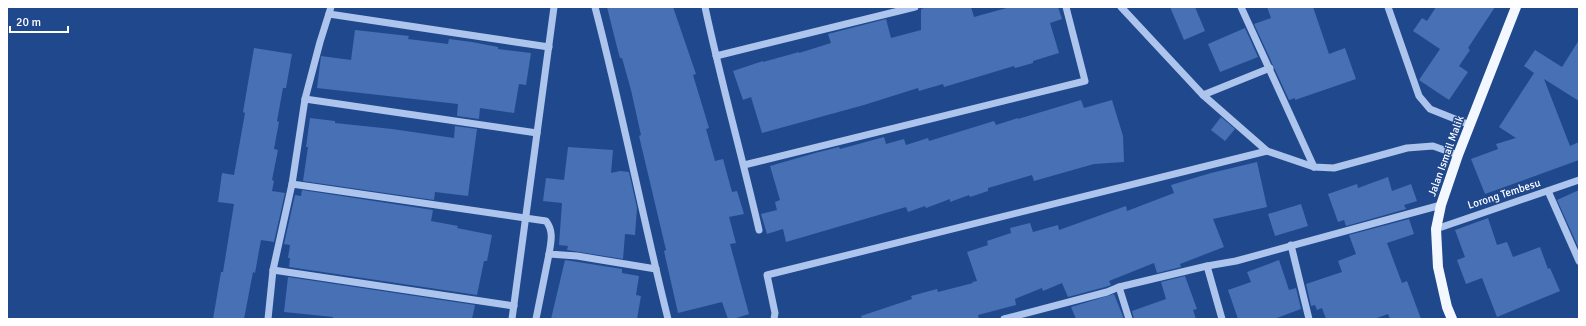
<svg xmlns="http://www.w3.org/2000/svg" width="1586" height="326" viewBox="0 0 1586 326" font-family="Signika,sans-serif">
	<rect width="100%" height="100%" fill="#20488d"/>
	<g fill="#4870b4">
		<polygon points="607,7 673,7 696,74 693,75 709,128 706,129 715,161 723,159 732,192 737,191 744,214 729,217 736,243 730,244 749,314 733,319 728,319 722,302 678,313 664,251 666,250 639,136 641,135 631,90 622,58 620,58 618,51"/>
		<polygon points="927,7 971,7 974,17 1010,7 1058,7 1062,19 1050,23 1059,53 1033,61 1033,63 1015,68 1014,66 944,87 943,84 919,91 918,88 864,105 762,133 751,97 743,100 733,71 763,61 763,62 799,52 799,53 831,43 828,34 886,19 891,38 921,30 921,9"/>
		<polygon points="1170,7 1195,7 1205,31 1184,40"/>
		<polygon points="1267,7 1313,7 1329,54 1345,48 1356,79 1295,100 1295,98 1289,100 1254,24 1271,18"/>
		<polygon points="1436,7 1495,7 1468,48 1470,50 1459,66 1468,72 1449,100 1419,80 1440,49 1413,31 1422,18 1427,21"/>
		<polygon points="1245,28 1258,57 1220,72 1208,44"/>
		<polygon points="355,30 409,36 408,39 448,44 449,39 472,42 498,47 498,49 531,53 526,85 519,84 514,113 480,108 479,119 457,116 458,104 317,88 321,56 351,60"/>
		<polygon points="1579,40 1579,101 1544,79 1570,146 1579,142 1579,160 1485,194 1471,159 1498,149 1496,144 1516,138 1499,127 1534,73 1524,66 1535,50 1562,67"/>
		<polygon points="254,48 292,54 286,88 283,88 277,121 279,122 274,149 278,150 272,180 274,181 272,191 285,193 274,242 261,240 255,273 253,272 244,319 213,319 221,272 223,272 234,204 218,202 222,173 234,175 245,113 243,112"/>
		<polygon points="1081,100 1084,108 1112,100 1123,136 1124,162 1094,164 1034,181 1032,175 988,188 988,191 970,197 969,195 950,202 950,199 926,208 925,206 908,212 906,207 786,242 783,229 767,234 761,214 777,210 775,202 780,200 770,166 815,153 839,147 840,149 884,137 886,144 904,139 906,145 928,138 929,141 994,121 996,125 1018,118 1018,119"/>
		<polygon points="1221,117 1235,129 1225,141 1211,130"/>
		<polygon points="310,118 335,121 335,123 392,129 454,138 455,126 477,129 468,196 435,192 434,200 303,181 308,147 306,147"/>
		<polygon points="568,147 613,150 611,173 620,171 629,172 637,208 635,235 625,234 623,259 567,250 568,246 559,245 562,203 543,201 546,178 564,180"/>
		<polygon points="1257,162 1267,207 1213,219 1224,247 1180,264 1181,267 1157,273 1154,263 1109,281 1111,285 1105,287 1068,297 1062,283 1043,291 1042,288 1015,299 1016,305 978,315 979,319 862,319 861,316 912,299 911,296 937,289 938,292 973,283 972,282 977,281 967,252 988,245 987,241 1011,233 1010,228 1030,223 1033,232 1058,225 1059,230 1126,206 1127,211 1174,193 1171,185 1211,173"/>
		<polygon points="1388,177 1392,191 1411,184 1417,201 1404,205 1406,209 1346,226 1344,220 1338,222 1328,194 1357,184 1358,188"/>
		<polygon points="302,190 433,210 431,221 458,226 457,228 492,235 487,261 484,261 477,295 289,267 290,258 288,258 290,245 284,244 295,195 301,196"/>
		<polygon points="1579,190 1579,249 1557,200"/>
		<polygon points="1301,204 1308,226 1275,236 1268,214"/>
		<polygon points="1488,218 1497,245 1507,242 1513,257 1540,247 1548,269 1550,268 1560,291 1497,317 1482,278 1466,284 1457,260 1465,257 1455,230"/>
		<polygon points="1409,219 1414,234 1387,243 1402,283 1407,281 1421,319 1390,319 1388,314 1374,319 1326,319 1322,308 1317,310 1315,305 1311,306 1306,284 1342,272 1338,261 1356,254 1349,235"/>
		<polygon points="565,260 622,269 622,273 639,276 636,295 641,296 637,319 551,319"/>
		<polygon points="1279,260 1289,290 1296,288 1301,309 1274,319 1238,319 1228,290 1251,282 1247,272"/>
		<polygon points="1185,276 1197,309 1193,310 1196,319 1134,319 1132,311 1166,299 1161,282"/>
		<polygon points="288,277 475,305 472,319 333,319 333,317 284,312"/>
		<polygon points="1114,294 1124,319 1076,319 1071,307"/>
	</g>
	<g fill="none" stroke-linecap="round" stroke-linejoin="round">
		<g stroke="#adc5ec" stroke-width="7">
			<path d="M595 7C622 110 642 215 668 319"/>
			<path d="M705 7C721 82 742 156 759 230"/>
			<polyline points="1121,7 1203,95 1267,151"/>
			<polyline points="1241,7 1314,167"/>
			<polyline points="1388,7 1419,96 1430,109 1470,125"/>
			<polyline points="329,14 549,47"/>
			<polyline points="716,56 915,7"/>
			<polyline points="1203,95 1270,68"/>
			<polyline points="305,99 537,133"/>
			<polyline points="744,165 1085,81 1066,7"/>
			<path d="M292 184 546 221C554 231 551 242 549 254L577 256 656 269"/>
			<polyline points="1548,191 1579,261"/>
			<polyline points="1436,229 1579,180"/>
			<polyline points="1291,245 1309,319"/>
			<polyline points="1207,266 1222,319"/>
			<polyline points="273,270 514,306"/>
			<polyline points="1119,287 1129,319"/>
			<polyline points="268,319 273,270 292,184 305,99 320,42 331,7"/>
			<polyline points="512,319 554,7"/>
			<polyline points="536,319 549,254"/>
			<polyline points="774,319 775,313 767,275 1267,151 1314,167 1334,168 1407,148 1433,146 1458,155"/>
			<polyline points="1004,319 1107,292 1119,287 1207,266 1236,261 1441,205"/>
		</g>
		<polyline stroke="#f3f7ff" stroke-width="10" points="1452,319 1447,307 1438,267 1436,229 1441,205 1458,155 1516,7"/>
	</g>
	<g text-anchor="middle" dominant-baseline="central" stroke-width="3" stroke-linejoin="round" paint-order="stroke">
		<g font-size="11" fill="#fff" stroke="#20488d">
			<text transform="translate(1446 156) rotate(-70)">Jalan Ismail Malik</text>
			<text transform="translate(1504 194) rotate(-18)">Lorong Tembesu</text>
		</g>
	</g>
	<rect width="1586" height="326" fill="none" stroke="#ffffff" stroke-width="16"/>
	<path d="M10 26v6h58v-6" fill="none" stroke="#ffffff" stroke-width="2"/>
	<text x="16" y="26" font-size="12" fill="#ffffff" stroke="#20488d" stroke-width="3" paint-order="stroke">20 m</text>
</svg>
